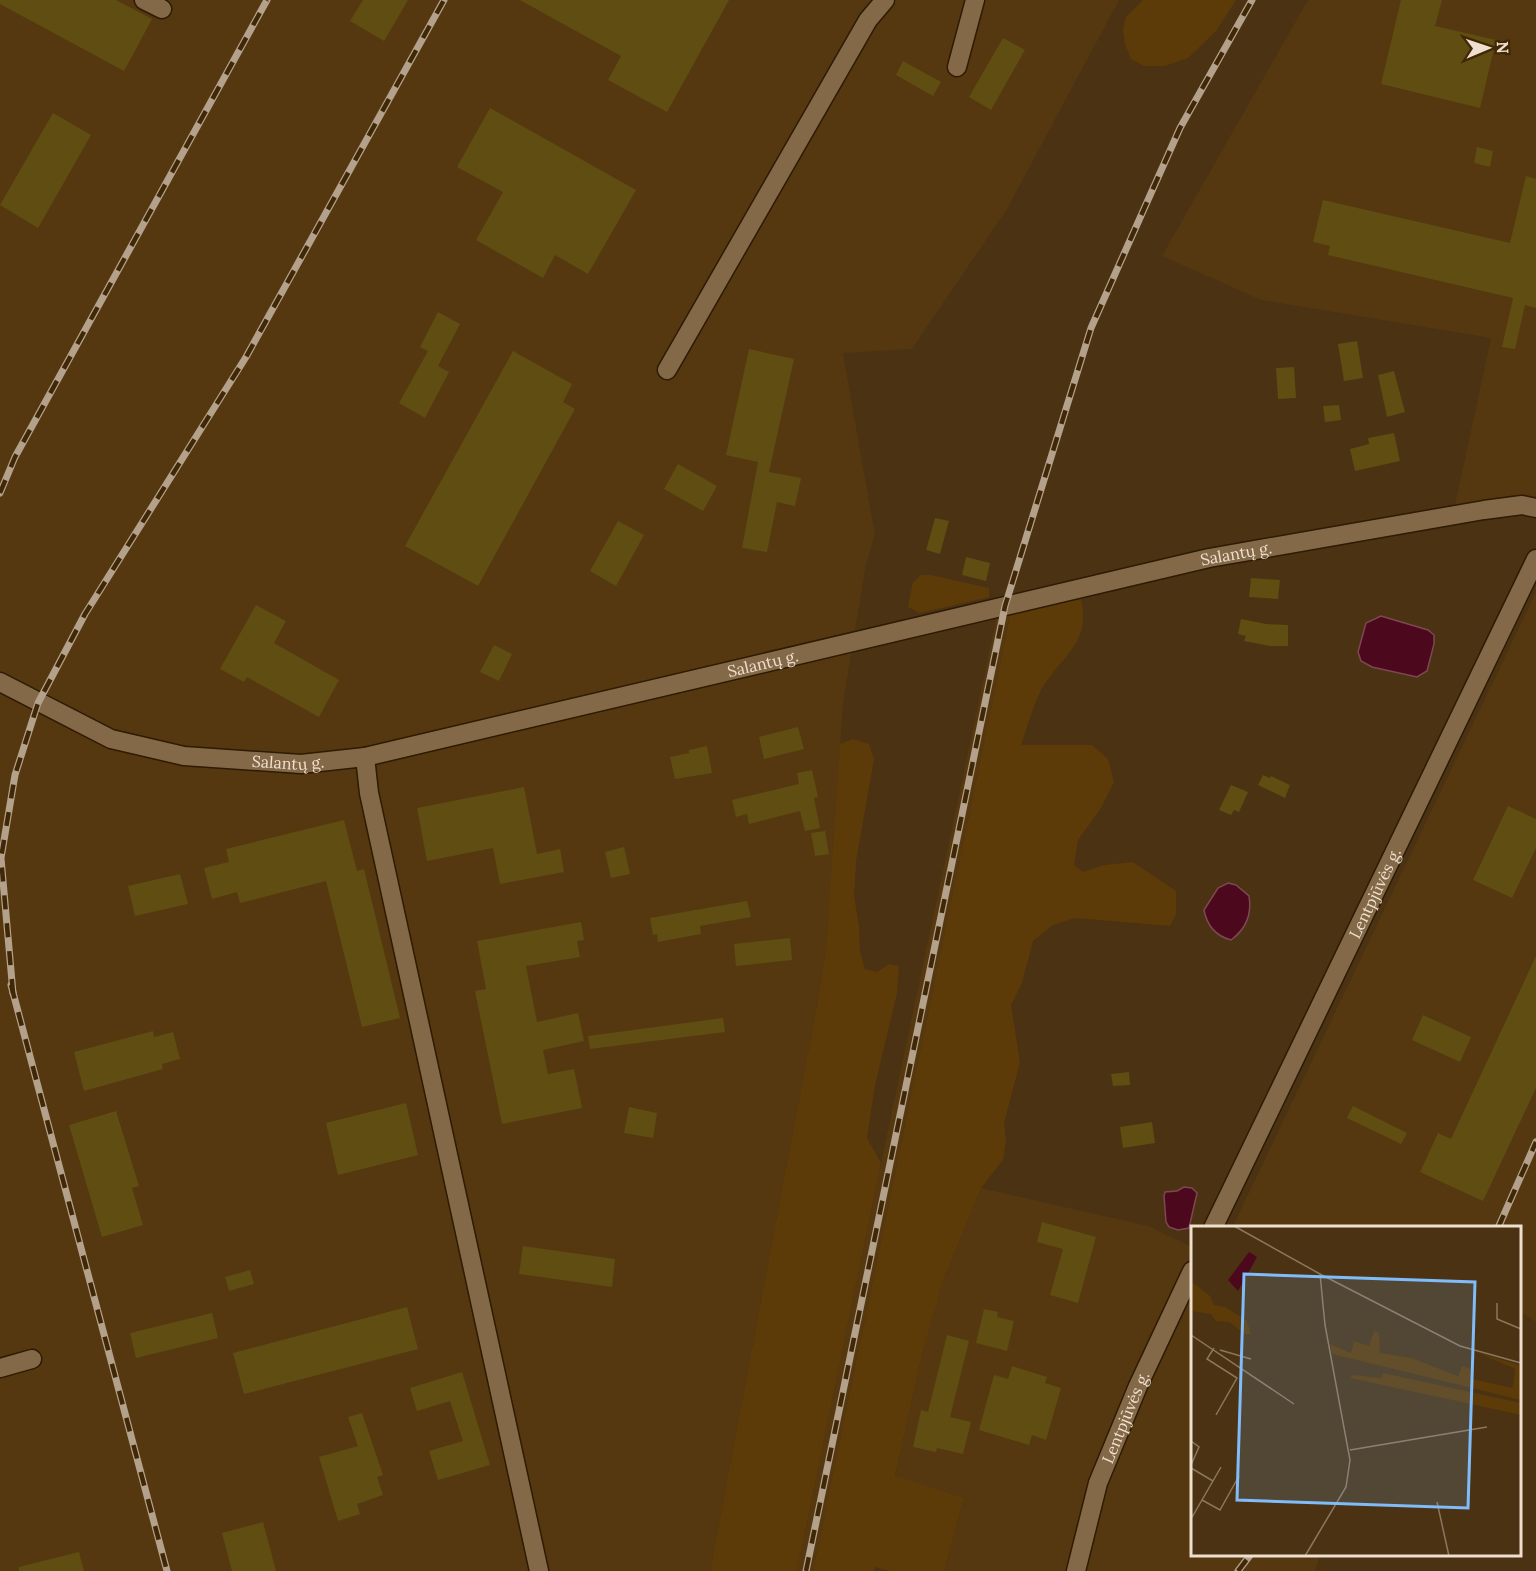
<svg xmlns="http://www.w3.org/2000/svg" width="1536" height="1571" viewBox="0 0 1536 1571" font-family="Lora,serif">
	<rect width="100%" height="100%" fill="#4a3213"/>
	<g fill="#553810">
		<polygon points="0,0 1119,0 1007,209 912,349 843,353 875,535 866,564 843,703 826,949 818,999 710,1571 0,1571"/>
		<polygon points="1308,0 1536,0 1536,496 1455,505 1491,338 1261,300 1162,256"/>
		<polygon points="1536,592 1536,1322 1520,1311 1520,1228 1232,1228"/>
		<polygon points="1011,612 813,1571 797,1571 881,1163 997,616"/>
		<polygon points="981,1188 1148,1226 1192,1247 1192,1554 1320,1555 1315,1571 944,1571 964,1498 895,1477 922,1355 943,1281"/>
	</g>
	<g fill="#5d3b08">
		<polygon points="1143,0 1236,0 1216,31 1188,58 1165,66 1144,66 1131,59 1125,44 1123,30 1126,17"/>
		<polygon points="921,575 931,575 989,588 989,597 920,613 908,607 913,582"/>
		<path d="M1081 599C1092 646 1058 657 1040 692 1032 709 1027 728 1021 745H1092L1108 759 1114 782 1101 808 1078 840 1074 865 1083 872 1104 865 1133 862 1176 891V914L1170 926 1075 918 1053 925 1033 941 1022 983 1011 1005 1020 1062 1004 1123 1006 1141 1003 1160 981 1188 943 1281 922 1355 895 1476 964 1498 944 1571H889L875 1567 874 1571H813L1011 612Z"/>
		<polygon points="853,739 869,744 874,759 856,861 854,895 859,927 860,952 865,969 877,972 889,964 899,966 897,993 875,1085 867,1138 881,1163 797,1571 710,1571 818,999 826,949 840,744"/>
	</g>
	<g fill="#4c081c" stroke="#7d4851" stroke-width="1.5">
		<polygon points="1381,616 1428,630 1434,635 1434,644 1427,671 1417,677 1372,667 1361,661 1358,652 1366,623"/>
		<path d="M1228 883 1236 885 1249 896C1252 914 1246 929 1231 940 1216 936 1207 926 1204 910L1218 888Z"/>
		<polygon points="1184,1187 1192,1188 1197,1193 1189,1228 1178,1230 1169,1227 1166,1222 1164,1196 1165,1192 1177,1191"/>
	</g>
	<g fill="#5f4d12">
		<polygon points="0,0 116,0 152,19 124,71 0,4"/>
		<polygon points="363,0 408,0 384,41 350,21"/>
		<polygon points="520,0 729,0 667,112 608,80 621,56"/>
		<polygon points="1401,0 1442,0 1435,26 1496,40 1480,108 1381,84"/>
		<polygon points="1003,38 1025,50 991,110 969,97"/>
		<polygon points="903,61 941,82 933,96 896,75"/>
		<polygon points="490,108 636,190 588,274 555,255 543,278 476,240 503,192 457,167"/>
		<polygon points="53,113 91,135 38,228 0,205"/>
		<polygon points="1477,147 1493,151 1490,167 1474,163"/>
		<polygon points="1526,176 1536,179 1536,308 1525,305 1515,349 1502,347 1513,298 1328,255 1330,246 1313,242 1323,200 1510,243"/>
		<polygon points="438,312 460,324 438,366 449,372 425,418 399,403 428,351 420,347"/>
		<polygon points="1357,341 1363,378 1344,381 1338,344"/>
		<polygon points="749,349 794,359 769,472 801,478 795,506 777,502 767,552 742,548 758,462 726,455"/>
		<polygon points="513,351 572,384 563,402 575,409 478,586 405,546"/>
		<polygon points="1294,367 1296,398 1278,399 1276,368"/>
		<polygon points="1394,371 1405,412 1387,417 1378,375"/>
		<polygon points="1339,405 1341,420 1325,422 1323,406"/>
		<polygon points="1394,433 1400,461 1355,471 1350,449 1369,444 1368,438"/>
		<polygon points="678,464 717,486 703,511 664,489"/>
		<polygon points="935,518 949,521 940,554 926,550"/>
		<polygon points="618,521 644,535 616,586 590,571"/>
		<polygon points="966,557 990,563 986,581 962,575"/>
		<polygon points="1251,578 1280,580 1278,599 1249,597"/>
		<polygon points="256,605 286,621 274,643 339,680 319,717 247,677 244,682 220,669"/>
		<polygon points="1241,619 1266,624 1288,625 1288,646 1270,646 1244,641 1246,636 1238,634"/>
		<polygon points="494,645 512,654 499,681 480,672"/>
		<polygon points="798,727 804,749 764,759 759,737"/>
		<polygon points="707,746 712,773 675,779 670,757 689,753 689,750"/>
		<polygon points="812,770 818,797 814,798 820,828 805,831 800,811 749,824 747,814 736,817 732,800 799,784 797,773"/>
		<polygon points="1263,775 1270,778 1271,776 1290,785 1285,798 1258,785"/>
		<polygon points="1231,785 1248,792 1239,812 1234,810 1231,815 1219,810"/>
		<polygon points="524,787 537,854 560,849 564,872 500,884 493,848 427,861 417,808"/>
		<polygon points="1508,806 1536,819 1536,848 1512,898 1473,880"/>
		<polygon points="344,820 357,871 364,869 400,1018 362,1027 326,881 240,903 237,892 212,899 204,868 229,862 226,849"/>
		<polygon points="825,831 829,854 815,856 811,833"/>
		<polygon points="624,847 630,874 611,878 605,852"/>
		<polygon points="180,874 188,904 135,916 128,886"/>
		<polygon points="747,901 751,917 700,926 701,934 658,942 657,934 653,935 650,918"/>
		<polygon points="581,922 584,940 577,941 580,957 526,966 537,1022 578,1013 584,1041 543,1050 548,1074 574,1069 582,1108 502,1124 475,991 486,989 477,941"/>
		<polygon points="790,938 792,960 736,966 734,944"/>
		<polygon points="1536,956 1536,1088 1483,1201 1420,1172 1438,1133 1451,1139"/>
		<polygon points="1423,1015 1471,1037 1460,1062 1412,1040"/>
		<polygon points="723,1018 725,1032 590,1049 588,1036"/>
		<polygon points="153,1031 154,1037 173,1032 180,1059 162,1064 163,1069 84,1091 74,1052"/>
		<polygon points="1129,1072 1130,1085 1113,1086 1111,1074"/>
		<polygon points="406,1103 418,1155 338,1175 326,1123"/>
		<polygon points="1353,1106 1407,1133 1401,1144 1347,1118"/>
		<polygon points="629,1107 657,1113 653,1138 624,1133"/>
		<polygon points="116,1111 139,1186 132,1188 143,1225 102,1237 69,1125"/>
		<polygon points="1152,1122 1155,1143 1123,1148 1120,1127"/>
		<polygon points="1042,1222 1096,1237 1078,1303 1050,1295 1063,1249 1037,1242"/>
		<polygon points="523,1246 615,1259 612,1287 519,1274"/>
		<polygon points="250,1270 254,1284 229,1291 225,1277"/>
		<polygon points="407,1307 418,1349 244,1394 233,1353"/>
		<polygon points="984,1309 998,1312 997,1317 1014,1321 1007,1351 976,1343"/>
		<polygon points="212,1313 218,1338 136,1358 130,1333"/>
		<polygon points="947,1335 969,1341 950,1417 971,1422 963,1454 937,1448 936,1452 913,1447 921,1410 928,1412"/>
		<polygon points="1012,1366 1047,1377 1045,1383 1061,1388 1046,1440 1032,1435 1029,1445 979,1430 994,1375 1008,1379"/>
		<polygon points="462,1372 490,1465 438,1480 429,1451 463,1441 450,1401 417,1411 410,1388"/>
		<polygon points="362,1413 383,1475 377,1477 383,1495 357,1504 360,1514 338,1521 319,1457 358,1446 348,1417"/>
		<polygon points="263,1522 276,1571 232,1571 222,1533"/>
		<polygon points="79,1552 84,1571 19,1571 19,1567"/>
	</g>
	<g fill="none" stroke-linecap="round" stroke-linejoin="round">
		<g stroke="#2d1b04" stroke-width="21">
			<g id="minor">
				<polyline points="144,0 162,9"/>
				<polyline points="957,67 975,0"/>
				<polyline points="667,370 868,20 885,0"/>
				<path id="s1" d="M0 682 111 739 184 756 301 764 365 757 1209 558 1484 510 1522 505 1536 508"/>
				<polyline points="365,757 369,793 539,1571"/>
				<path id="s2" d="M1213 1228 1536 559"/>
				<polyline points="0,1368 32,1359"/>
				<path id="s3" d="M1076 1571 1098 1483 1138 1386 1192 1271"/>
			</g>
		</g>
		<use href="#minor" stroke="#846949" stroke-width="18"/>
		<g stroke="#b4a18b" stroke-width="7">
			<g id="rail">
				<polyline points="0,493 15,457 267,0"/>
				<polyline points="11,985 167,1571"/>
				<polyline points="13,993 1,858 15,775 38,703 85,614 246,357 444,0"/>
				<polyline points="1498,1228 1536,1142"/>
				<polyline points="806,1571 1005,606 1091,328 1180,128 1252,0"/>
				<polyline points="1238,1571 1251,1554"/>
			</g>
		</g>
		<use href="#rail" stroke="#402807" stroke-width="4.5" stroke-dasharray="14" stroke-linecap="butt"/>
	</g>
	<g text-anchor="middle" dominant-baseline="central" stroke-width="4.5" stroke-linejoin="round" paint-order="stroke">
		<g font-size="16" fill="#efdfce" stroke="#402807">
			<text stroke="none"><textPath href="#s1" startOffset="1276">Salantų g.</textPath></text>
			<text stroke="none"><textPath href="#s1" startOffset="790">Salantų g.</textPath></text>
			<text stroke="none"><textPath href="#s1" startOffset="304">Salantų g.</textPath></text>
			<text stroke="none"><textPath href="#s2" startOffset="372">Lentpjūvės g.</textPath></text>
			<text stroke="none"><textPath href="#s3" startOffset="162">Lentpjūvės g.</textPath></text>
		</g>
	</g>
	<g transform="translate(1191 1226)">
		<rect width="330" height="330" fill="#4a3213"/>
		<path d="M0 55 19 70 23 79 34 81 56 95 60 108H54L38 96 25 95 20 88 0 85ZM183 105 188 107 189 127 221 132 267 150 271 140 283 144 281 153 321 162 322 159 324 143 288 127 328 139 330 174 141 128 139 118 160 127 163 115 178 120ZM192 147 330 177V189L159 152 162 149 190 152Z" fill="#5d3b08"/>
		<path d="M58 26 66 31 47 65 37 54Z" fill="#4c081c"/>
		<path fill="none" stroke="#8c775e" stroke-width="1.5" d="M43 0 129 48 134 99 159 234 155 261 114 330M129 48 269 120 330 137M306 77V93L330 103M0 109 103 178M23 122 16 133 46 152 25 189M29 124 60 133M0 215 8 221 0 239M159 224 296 201M0 242 22 255M11 274 29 284 48 250M246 276 258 330M0 293 30 241"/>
		<path fill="#81bcfa" fill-opacity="0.15" stroke="#81bcfa" stroke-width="3" d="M53 48 284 56 277 282 46 274Z"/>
		<rect width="330" height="330" fill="none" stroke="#efdfce" stroke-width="3"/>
	</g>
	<g transform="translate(1488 48) rotate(88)" stroke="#402807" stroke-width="4.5" paint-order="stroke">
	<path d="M0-4.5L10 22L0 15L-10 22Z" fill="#efdfce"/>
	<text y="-9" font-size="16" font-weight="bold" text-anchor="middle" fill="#efdfce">N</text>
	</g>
</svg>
